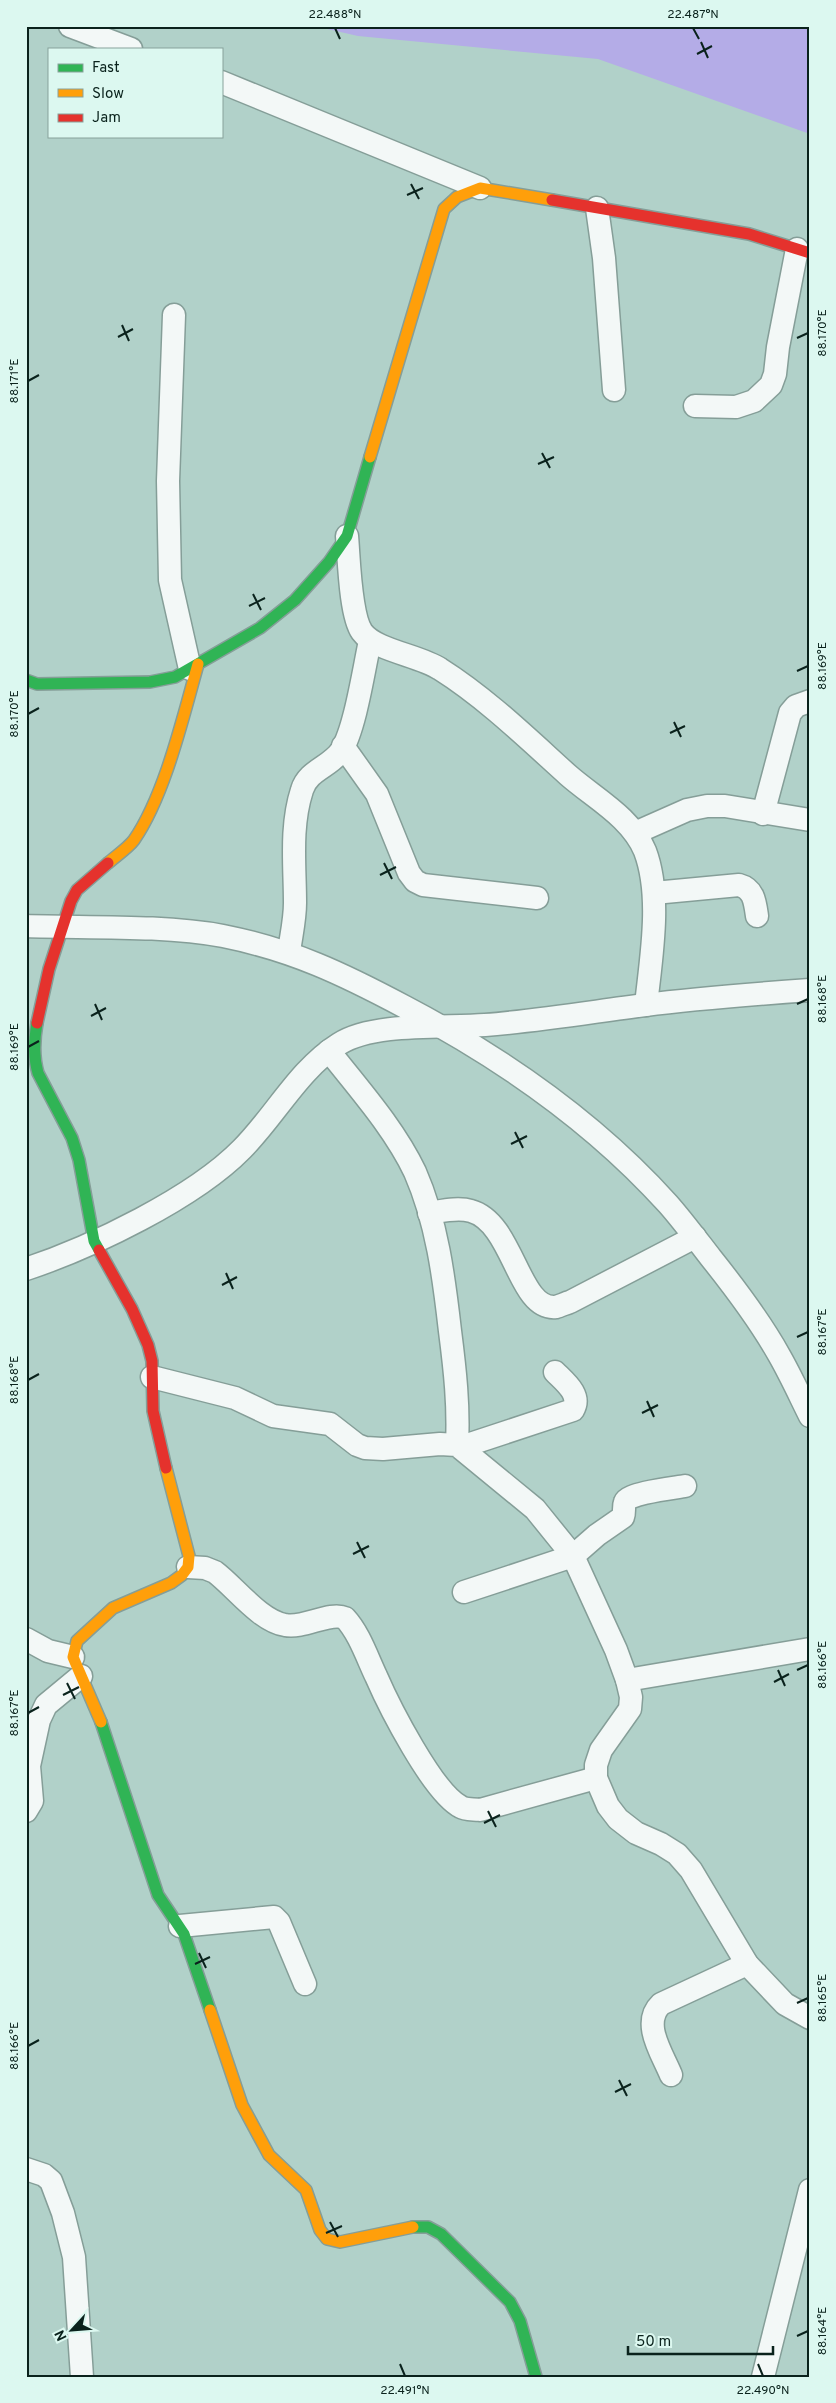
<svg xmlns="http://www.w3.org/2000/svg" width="836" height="2403" viewBox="0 0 836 2403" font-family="Overpass,sans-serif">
	<rect width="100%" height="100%" fill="#b1d1c9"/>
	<polygon fill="#b4ace7" points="314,26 810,26 810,134 598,59 358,36"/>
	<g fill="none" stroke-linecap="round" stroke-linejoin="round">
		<g stroke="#859e98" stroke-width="25">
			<g id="street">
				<polyline points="70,26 131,49"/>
				<polyline points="221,82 480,188"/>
				<polyline points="597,208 604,258 614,390"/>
				<polyline points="174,315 168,481 170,580 190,669"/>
				<polyline points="695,406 736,407 754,401 771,385 775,374 778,347 797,249"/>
				<path d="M347 536C349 558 350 615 362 632 376 651 419 655 440 669 486 698 527 738 568 775 594 798 631 817 645 851 662 896 651 958 646 1005"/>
				<polyline points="343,746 377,794 409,873 415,881 423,885 537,898"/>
				<polyline points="763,814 790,713 796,706 810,701"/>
				<polyline points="635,833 687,810 707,806 725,806 810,820"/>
				<path d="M654 893 739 885C754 889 755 902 757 916"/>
				<path d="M26 926C88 928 163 925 223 936 293 950 343 974 405 1007 502 1058 595 1123 668 1204 683 1221 697 1240 711 1258 735 1288 760 1321 779 1355 790 1374 800 1396 810 1416"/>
				<path d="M289 952C291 936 295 920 295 903 295 866 290 827 302 790 308 770 330 767 341 751 355 730 364 668 370 641"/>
				<path d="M329 1051C359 1089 394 1128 415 1172 437 1222 444 1278 450 1331 455 1370 459 1406 457 1445"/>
				<path d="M429 1213C442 1211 458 1207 471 1211 514 1223 518 1311 556 1307 560 1306 566 1303 570 1302L695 1237"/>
				<path d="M26 1269C92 1247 194 1198 242 1149 275 1116 299 1069 339 1044 373 1022 444 1028 485 1025 538 1021 591 1012 645 1005 700 998 755 994 810 990"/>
				<polyline points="152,1377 235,1398 273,1416 330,1424 357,1445 365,1448 383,1449 440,1444 457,1445 535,1509 573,1556 616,1650 627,1680 631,1697 630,1709 601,1750 596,1765 596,1778 608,1806 618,1819 636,1833 661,1844 677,1854 691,1870 747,1964 785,2004 810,2018"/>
				<path d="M461 1447 573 1410C582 1395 565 1382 555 1372"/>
				<path d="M188 1567 205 1568 215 1572C235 1587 260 1621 285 1625 304 1629 330 1611 345 1618 359 1633 367 1657 376 1676 389 1706 433 1793 461 1807 466 1810 474 1809 480 1810L596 1778"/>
				<path d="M464 1592 573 1556 597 1535 623 1517C625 1512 623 1507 625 1502 628 1493 674 1488 685 1486"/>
				<polyline points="26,1639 48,1651 73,1657"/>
				<polyline points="627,1680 810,1649"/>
				<polyline points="26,1811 32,1801 29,1766 39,1720 46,1705 81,1676"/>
				<polyline points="180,1926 274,1917 279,1922 305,1984"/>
				<path d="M671 2075C662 2053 641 2023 661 2004L747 1964"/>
				<polyline points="26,2169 44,2175 51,2181 63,2213 74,2257 82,2377"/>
				<polyline points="763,2377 810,2190"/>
			</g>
		</g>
		<g stroke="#859e98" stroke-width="14">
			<g id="fast">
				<polyline points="26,680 37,684 150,682 175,677 260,628 295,600 329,562 347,536 370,457"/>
				<path d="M37 1023C34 1040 33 1056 38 1073L72 1138 79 1160 94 1241 99 1250"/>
				<polyline points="101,1722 158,1895 184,1934 210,2010"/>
				<polyline points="413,2227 428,2227 441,2234 510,2302 520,2321 536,2377"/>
			</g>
		</g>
		<g stroke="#859e98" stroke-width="14">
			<g id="slow">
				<polyline points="370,457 444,209 457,197 480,188 552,200"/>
				<path d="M108 863C116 856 128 848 134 840 165 795 183 717 198 664"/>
				<polyline points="101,1722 73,1657 77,1641 113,1608 171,1583 182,1575 188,1567 189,1556 166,1468"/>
				<polyline points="210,2010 242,2105 269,2155 306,2190 320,2230 327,2239 340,2242 413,2227"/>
			</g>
		</g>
		<g stroke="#859e98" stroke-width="14">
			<g id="jam">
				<polyline points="552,200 749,234 810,253"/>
				<polyline points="37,1023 49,969 71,901 77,890 108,863"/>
				<polyline points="99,1250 132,1309 148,1345 152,1361 153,1411 166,1468"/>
			</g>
		</g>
		<use href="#street" stroke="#f3f8f7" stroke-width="22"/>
		<use href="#fast" stroke="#30b455" stroke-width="11"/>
		<use href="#slow" stroke="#ff9f0a" stroke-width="11"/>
		<use href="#jam" stroke="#e5322d" stroke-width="11"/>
	</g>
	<path fill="none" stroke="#0a221c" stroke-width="2" d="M335 28 340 39M693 28 699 39M701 42 708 58M697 54 712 46M411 184 419 199M407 195 423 188M122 325 129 341M118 337 133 329M797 338 808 333M28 381 39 375M542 453 550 468M538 464 554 457M253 594 261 610M249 606 265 598M797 671 808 666M28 714 39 708M674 722 681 737M670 733 685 726M384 863 392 879M380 875 396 867M95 1004 102 1020M797 1004 808 999M91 1016 106 1008M28 1047 39 1041M515 1132 523 1148M511 1144 527 1136M226 1273 233 1289M222 1285 237 1277M797 1337 808 1332M28 1380 39 1374M647 1401 654 1417M642 1413 658 1405M357 1542 365 1558M353 1554 369 1546M778 1670 785 1686M797 1670 808 1665M774 1682 789 1674M67 1683 75 1699M63 1695 79 1687M28 1713 39 1707M488 1811 496 1827M484 1823 500 1815M199 1953 206 1968M195 1964 210 1957M797 2003 808 1998M28 2046 39 2040M619 2080 627 2096M615 2092 631 2084M330 2222 338 2237M326 2233 342 2226M797 2336 808 2331M400 2364 405 2376M758 2364 763 2376"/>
	<rect width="836" height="2403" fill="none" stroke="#dcf8f0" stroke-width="55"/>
	<rect x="48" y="48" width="175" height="90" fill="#dcf8f0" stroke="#88a29b"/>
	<rect x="58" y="64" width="25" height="8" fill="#30b455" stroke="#88a29b"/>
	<text x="92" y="72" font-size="15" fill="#0a221c">Fast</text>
	<rect x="58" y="89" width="25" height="8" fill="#ff9f0a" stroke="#88a29b"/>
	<text x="92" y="98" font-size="15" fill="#0a221c">Slow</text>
	<rect x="58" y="114" width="25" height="8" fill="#e5322d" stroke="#88a29b"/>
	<text x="92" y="122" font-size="15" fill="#0a221c">Jam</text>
	<g transform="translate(72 2330) rotate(244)" stroke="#dcf8f0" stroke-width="4" paint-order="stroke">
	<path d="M0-4L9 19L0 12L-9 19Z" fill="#0a221c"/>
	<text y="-8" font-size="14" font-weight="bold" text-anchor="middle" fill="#0a221c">N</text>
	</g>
	<path d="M628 2346v8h145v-8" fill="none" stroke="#0a221c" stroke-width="2.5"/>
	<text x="636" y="2346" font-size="15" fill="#0a221c" stroke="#dcf8f0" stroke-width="4" paint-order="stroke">50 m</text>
	<rect x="28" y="28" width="780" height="2348" fill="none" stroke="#0a221c" stroke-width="2"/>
	<g font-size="12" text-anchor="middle" fill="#0a221c">
		<text x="335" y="18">22.488°N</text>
		<text x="693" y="18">22.487°N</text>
		<text transform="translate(822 333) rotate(-90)" y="4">88.170°E</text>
		<text transform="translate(14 381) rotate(-90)" y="4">88.171°E</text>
		<text transform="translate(822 666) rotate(-90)" y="4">88.169°E</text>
		<text transform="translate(14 714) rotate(-90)" y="4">88.170°E</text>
		<text transform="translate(822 999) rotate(-90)" y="4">88.168°E</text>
		<text transform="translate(14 1047) rotate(-90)" y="4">88.169°E</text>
		<text transform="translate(822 1332) rotate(-90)" y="4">88.167°E</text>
		<text transform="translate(14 1380) rotate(-90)" y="4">88.168°E</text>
		<text transform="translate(822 1665) rotate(-90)" y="4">88.166°E</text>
		<text transform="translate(14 1713) rotate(-90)" y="4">88.167°E</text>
		<text transform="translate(822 1998) rotate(-90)" y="4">88.165°E</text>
		<text transform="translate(14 2046) rotate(-90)" y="4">88.166°E</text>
		<text transform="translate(822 2331) rotate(-90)" y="4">88.164°E</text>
		<text x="405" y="2394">22.491°N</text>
		<text x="763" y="2394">22.490°N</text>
	</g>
</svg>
